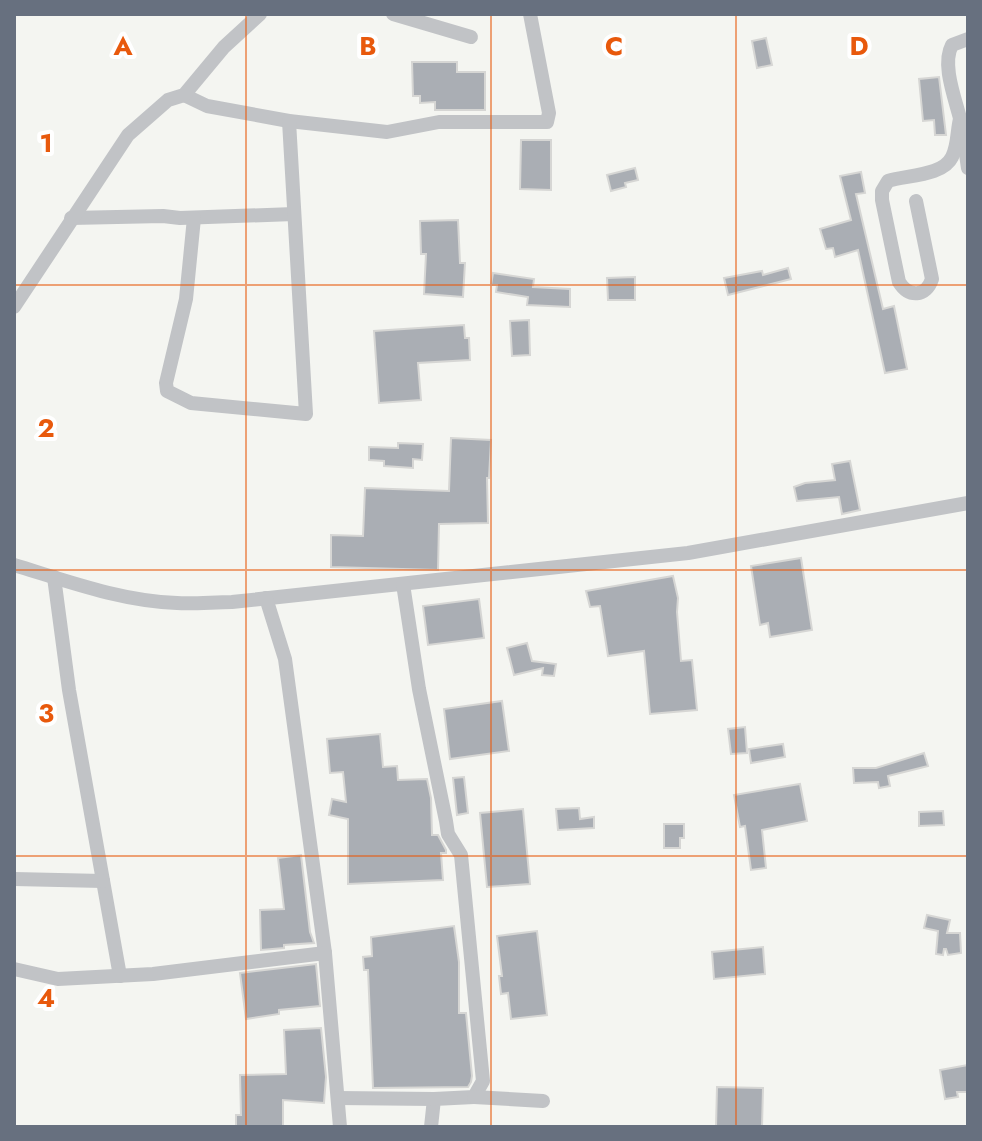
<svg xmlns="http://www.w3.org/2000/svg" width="982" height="1141" viewBox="0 0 982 1141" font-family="Jost,sans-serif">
	<rect width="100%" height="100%" fill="#f4f5f1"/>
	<g fill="#aaaeb4" stroke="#d6d6d4" stroke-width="2">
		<polygon points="766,38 772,65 757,68 752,41"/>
		<polygon points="412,62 457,62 457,72 485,72 485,110 435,110 435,102 420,103 420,96 413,96"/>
		<polygon points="939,77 946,135 935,135 934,120 923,121 919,79"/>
		<polygon points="521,140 551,140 551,190 520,189"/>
		<polygon points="635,168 638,180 625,183 626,187 611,191 607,175"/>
		<polygon points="861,172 865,193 856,194 883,309 894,306 907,369 885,373 858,250 835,257 833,248 826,249 820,229 851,220 840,176"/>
		<polygon points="458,220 460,263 465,263 463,297 424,294 426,254 421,254 420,221"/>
		<polygon points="788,268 791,279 728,295 724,278 762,271 763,275"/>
		<polygon points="493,273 534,279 533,287 570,289 570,307 527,305 528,297 496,292 497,285 491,285"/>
		<polygon points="635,277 635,300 608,300 607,278"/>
		<polygon points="529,320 530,355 512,356 510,321"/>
		<polygon points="464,325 465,338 469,338 470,360 418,363 421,400 379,403 374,331"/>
		<polygon points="451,438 491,440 489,478 487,478 488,523 439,524 438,570 331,567 331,535 363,536 365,488 449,491"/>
		<polygon points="398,443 423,444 422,460 413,459 413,468 384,466 384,461 369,460 369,447 398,448"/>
		<polygon points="850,461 860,510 842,514 839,497 797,501 794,487 805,483 835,480 832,464"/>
		<polygon points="801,558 812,630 770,637 768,623 760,625 751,566"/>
		<polygon points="673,576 678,598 677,612 681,661 692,660 697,710 650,714 644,651 608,656 600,606 590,607 586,591"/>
		<polygon points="479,599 484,638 428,645 423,606"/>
		<polygon points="527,643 532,661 556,664 554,676 542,675 543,668 514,675 507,648"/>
		<polygon points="502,701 509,751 450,759 444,709"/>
		<polygon points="745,727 747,753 731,754 728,729"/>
		<polygon points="380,734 383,767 397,766 398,780 427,779 431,798 432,835 438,835 446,850 446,853 441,853 443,880 348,884 348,819 329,815 332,799 346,802 343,772 330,773 327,739"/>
		<polygon points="783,744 785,757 751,763 749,749"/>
		<polygon points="924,753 928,766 888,776 890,786 879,788 878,782 854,783 853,768 876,768"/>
		<polygon points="464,777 468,813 457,815 453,778"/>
		<polygon points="800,784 807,821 762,830 766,868 751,870 745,826 740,827 734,795"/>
		<polygon points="579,808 580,819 594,817 594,828 558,830 556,809"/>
		<polygon points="523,809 530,884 487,887 480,813"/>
		<polygon points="943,811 944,825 919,826 919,812"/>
		<polygon points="664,824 684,824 684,838 680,838 680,848 664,848"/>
		<polygon points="301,855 310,932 314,943 284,945 284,948 261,950 260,910 284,909 278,858"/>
		<polygon points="927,915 950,920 947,933 960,933 961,953 948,955 946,949 944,949 943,955 936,954 938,931 924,928"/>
		<polygon points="454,926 459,962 459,1013 466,1013 472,1076 471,1082 468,1087 373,1088 368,970 364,970 363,957 372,956 371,937"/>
		<polygon points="537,931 547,1015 511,1019 508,993 501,994 499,976 502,976 497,936"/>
		<polygon points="763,947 765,974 714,979 712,952"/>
		<polygon points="316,964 320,1006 279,1010 279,1014 246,1019 240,973"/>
		<polygon points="321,1028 326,1077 324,1103 283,1100 283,1126 236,1127 236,1115 241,1115 240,1075 286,1074 284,1030"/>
		<polygon points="968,1065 968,1092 957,1092 958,1097 945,1099 940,1070"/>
		<polygon points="717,1087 763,1088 762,1127 716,1127"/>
	</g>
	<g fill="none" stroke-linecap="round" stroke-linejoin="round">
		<g stroke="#c1c3c6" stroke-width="14">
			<polyline points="393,14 471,37"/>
			<path d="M968 39 952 45C940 67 959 107 963 131 965 143 966 156 968 168"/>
			<polyline points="184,95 207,106 289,121 387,132 439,122 547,122 549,113 530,14"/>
			<path d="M916 201 932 279C926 297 909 298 899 282L882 200V191L888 181C907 175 943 176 952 157 958 146 957 130 960 119"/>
			<polyline points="71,218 163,216 180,218 294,214"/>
			<polyline points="194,218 186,299 166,383 167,391 191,403 306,414 289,121"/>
			<polyline points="14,307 128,135 168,100 184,95 224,47 260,14"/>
			<path d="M14 565C67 581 121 601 177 603 195 604 214 602 232 602L688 553 968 503"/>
			<polyline points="54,577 69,690 120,976"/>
			<polyline points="403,584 419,689 446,821 448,834 461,855 483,1081 474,1097 434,1099 431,1127"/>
			<polyline points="266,598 285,659 325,953"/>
			<polyline points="14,879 103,881"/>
			<polyline points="14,969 58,979 153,974 325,953 340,1127"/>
			<polyline points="474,1097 543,1101"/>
			<polyline points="338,1098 434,1099"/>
		</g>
	</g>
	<path fill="none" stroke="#e8590c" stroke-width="2" stroke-opacity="0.55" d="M246 14V1127M491 14V1127M736 14V1127M14 285H968M14 570H968M14 856H968"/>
	<g font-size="26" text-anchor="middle" font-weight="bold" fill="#e8590c" stroke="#fff" stroke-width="8" stroke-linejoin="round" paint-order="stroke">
		<text x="123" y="55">A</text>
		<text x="368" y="55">B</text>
		<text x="614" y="55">C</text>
		<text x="859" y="55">D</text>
		<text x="46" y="152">1</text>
		<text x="46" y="437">2</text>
		<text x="46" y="722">3</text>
		<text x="46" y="1007">4</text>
	</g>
	<rect width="982" height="1141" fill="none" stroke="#67707f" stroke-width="32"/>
</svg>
